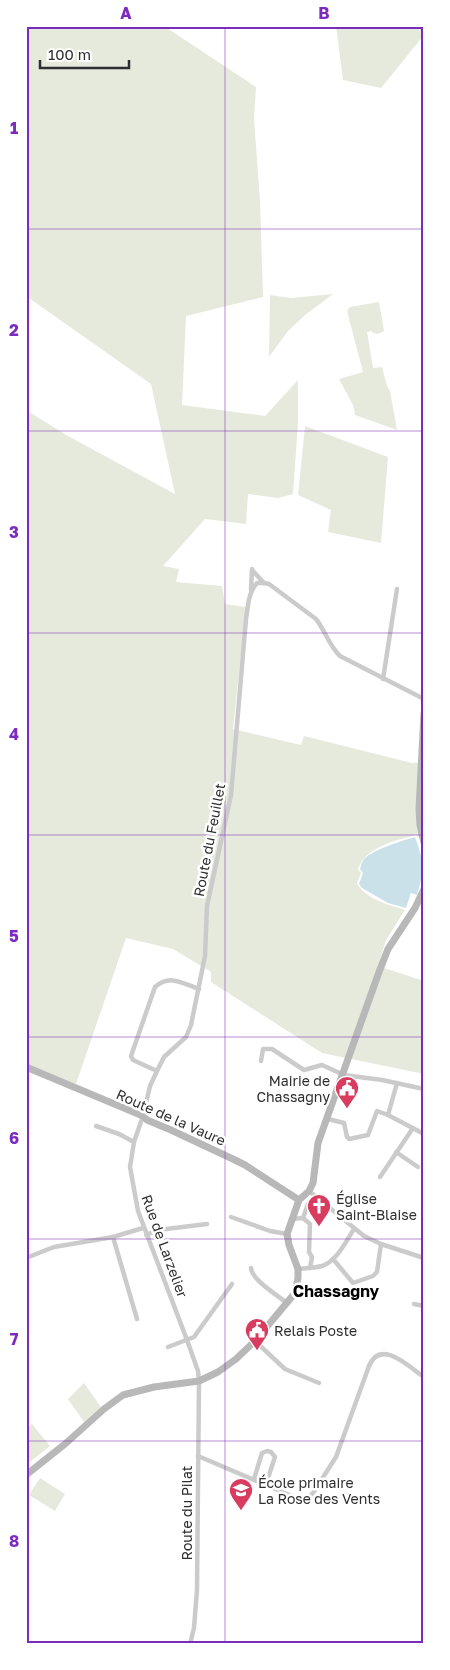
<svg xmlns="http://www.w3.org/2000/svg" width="450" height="1670" viewBox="0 0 450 1670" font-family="'Golos Text',sans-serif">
	<rect width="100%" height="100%" fill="#fff"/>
	<g fill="#e6eadc">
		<path d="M26 26H164L256 87 254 119 260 201 263 297 186 316 182 405 265 416 298 380V423L293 494 278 498 248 494 246 524 205 519 163 566 179 569 176 582 222 586 225 604 246 607 233 729 301 745 304 736 412 763 424 762V842L416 835C394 841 366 847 358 869L361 873 357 883C365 899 389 905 405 910L386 940 378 966 424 981V1074L322 1053 211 982V972L173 949 126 938 76 1084 26 1064V410L68 436 175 494 151 384 26 296Z"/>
		<polygon points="336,26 424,26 424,35 381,88 343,80"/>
		<polygon points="333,294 305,315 288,331 269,357 270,295 291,298"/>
		<path d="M379 302 384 331C379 334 376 335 371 331L367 332 373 368 382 367 387 386 390 391 397 430 355 415 353 405 339 379 363 372 347 311 350 307Z"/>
		<polygon points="305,426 388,457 381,543 328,532 331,510 298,495"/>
		<polygon points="84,1383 101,1407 84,1422 68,1399"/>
		<polygon points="32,1424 50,1446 26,1465 26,1429"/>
		<polygon points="40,1478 65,1494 55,1511 29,1495"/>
	</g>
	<path fill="#cae1e9" d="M415 837C424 862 425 869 417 895L411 893 406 908 388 903 362 888 359 884 363 873 360 869C361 866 361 863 363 861 368 851 404 840 415 837Z"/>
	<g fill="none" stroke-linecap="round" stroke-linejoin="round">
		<g stroke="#cbcbcb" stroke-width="4.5">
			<polyline points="253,571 264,583"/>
			<polyline points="251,590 252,569"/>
			<polyline points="383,679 397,589"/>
			<polyline points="261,1061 263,1049 272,1049 304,1070 322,1065 344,1075 382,1080 424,1089"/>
			<path d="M157 1071 133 1060 131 1056 155 987C170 974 182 983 199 989"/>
			<polyline points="397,1083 388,1115 424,1134"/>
			<polyline points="328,1119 344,1123 347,1137 349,1139 368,1135 377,1111 388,1115"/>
			<polyline points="96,1126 119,1134 134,1142"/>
			<polyline points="396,1152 418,1167"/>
			<polyline points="380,1177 413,1128"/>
			<polyline points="309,1191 364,1236 381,1244 424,1258"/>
			<polyline points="231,1217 270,1231 287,1234"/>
			<polyline points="303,1218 310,1224 309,1252 312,1257 310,1268"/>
			<polyline points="291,1219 303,1218 308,1204"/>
			<polyline points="146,1235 158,1230 207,1224"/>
			<polyline points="26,1258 54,1247 113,1237"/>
			<polyline points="333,1259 353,1283 373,1276 377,1272 381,1244"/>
			<path d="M251 1268C252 1280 277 1295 287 1303"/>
			<path d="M298 1269C306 1268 315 1268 322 1266 337 1261 346 1241 354 1229"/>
			<polyline points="414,1304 424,1306"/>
			<polyline points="137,1319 113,1237 143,1228"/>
			<polyline points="255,1341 285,1369 319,1383"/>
			<polyline points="168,1347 194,1337 232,1284"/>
			<path d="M198 1456 294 1497 306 1500 313 1493 336 1457 369 1366C381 1338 409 1367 424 1377"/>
			<polyline points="254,1479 262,1453 267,1451 271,1452 275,1457 266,1484"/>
			<path d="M190 1644 194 1628 197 1590 199 1381 198 1371 187 1340 138 1211 130 1167 134 1142 143 1116 150 1086 157 1071 164 1057 186 1037 191 1025 205 956 207 906 231 795 246 619C248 607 248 593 257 583H264L269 584 316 619C325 630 329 646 340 656L424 699"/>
		</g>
		<g stroke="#b8b8b8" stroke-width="7">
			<polyline points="424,714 419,809 420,825 424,843"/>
			<polyline points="26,1067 143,1116 147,1120 171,1130 235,1160 245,1165 299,1200"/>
			<polyline points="26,1475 65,1444 104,1409 123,1395 154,1387 199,1381 218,1372 236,1359 255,1341 295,1293 298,1278 298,1269 289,1245 287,1234 299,1200 309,1191 313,1183 318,1143 379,972 388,949 415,908 424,889"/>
		</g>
	</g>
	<path fill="none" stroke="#7b2cbf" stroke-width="1" stroke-opacity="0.55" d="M225 26V1644M26 229H424M26 431H424M26 633H424M26 835H424M26 1037H424M26 1239H424M26 1441H424"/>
	<defs>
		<g id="civic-pin" transform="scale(1.25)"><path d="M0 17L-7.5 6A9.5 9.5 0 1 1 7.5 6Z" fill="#d83d5f" stroke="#fff"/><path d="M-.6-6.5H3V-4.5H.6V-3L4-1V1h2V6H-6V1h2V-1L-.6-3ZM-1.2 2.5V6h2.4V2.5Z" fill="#fff"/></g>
		<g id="church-pin" transform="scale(1.25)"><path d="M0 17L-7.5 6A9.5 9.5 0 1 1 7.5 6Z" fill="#d83d5f" stroke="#fff"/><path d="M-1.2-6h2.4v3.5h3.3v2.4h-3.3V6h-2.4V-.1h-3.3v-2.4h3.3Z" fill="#fff"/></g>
		<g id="school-pin" transform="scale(1.25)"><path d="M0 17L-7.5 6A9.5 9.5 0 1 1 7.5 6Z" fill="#d83d5f" stroke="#fff"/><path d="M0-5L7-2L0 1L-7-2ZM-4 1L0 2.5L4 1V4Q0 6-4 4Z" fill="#fff"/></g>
	</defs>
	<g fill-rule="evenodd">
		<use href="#civic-pin" x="347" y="1088"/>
		<use href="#church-pin" x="319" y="1206"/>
		<use href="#civic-pin" x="257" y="1330"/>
		<use href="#school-pin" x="241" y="1490"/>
	</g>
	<g text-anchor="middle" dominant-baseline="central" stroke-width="5" stroke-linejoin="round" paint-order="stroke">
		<g font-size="14" fill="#2e2e2e" stroke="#fff">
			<text transform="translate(209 840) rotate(-79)">Route du Feuillet</text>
			<text transform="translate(171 1117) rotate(24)">Route de la Vaure</text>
			<text transform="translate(165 1246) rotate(70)">Rue de Larzelier</text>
			<text transform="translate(186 1513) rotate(-90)">Route du Pilat</text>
		</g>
		<g font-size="14" fill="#2e2e2e" stroke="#fff" text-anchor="start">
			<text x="330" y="1080" text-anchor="end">Mairie de<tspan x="330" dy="16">Chassagny</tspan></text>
			<text x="336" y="1198">Église<tspan x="336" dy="16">Saint-Blaise</tspan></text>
			<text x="274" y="1330">Relais Poste</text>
			<text x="258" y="1482">École primaire<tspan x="258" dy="16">La Rose des Vents</tspan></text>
		</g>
		<g font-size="16" font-weight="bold" fill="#000" stroke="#fff">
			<text x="336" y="1291">Chassagny</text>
		</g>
	</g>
	<rect width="450" height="1670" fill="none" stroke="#ffffff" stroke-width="55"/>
	<path d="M40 60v8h89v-8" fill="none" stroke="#2e2e2e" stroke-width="2.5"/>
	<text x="48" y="60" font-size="15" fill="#2e2e2e" stroke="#ffffff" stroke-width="4" paint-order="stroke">100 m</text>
	<rect x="28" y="28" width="394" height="1614" fill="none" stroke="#7b2cbf" stroke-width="2"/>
	<g font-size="16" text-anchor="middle" font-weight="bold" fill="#7b2cbf">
		<text x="126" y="19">A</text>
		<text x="324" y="19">B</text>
		<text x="14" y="134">1</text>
		<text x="14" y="336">2</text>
		<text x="14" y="538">3</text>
		<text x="14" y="740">4</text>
		<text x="14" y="942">5</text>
		<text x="14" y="1144">6</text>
		<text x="14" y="1345">7</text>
		<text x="14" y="1547">8</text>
	</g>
</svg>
